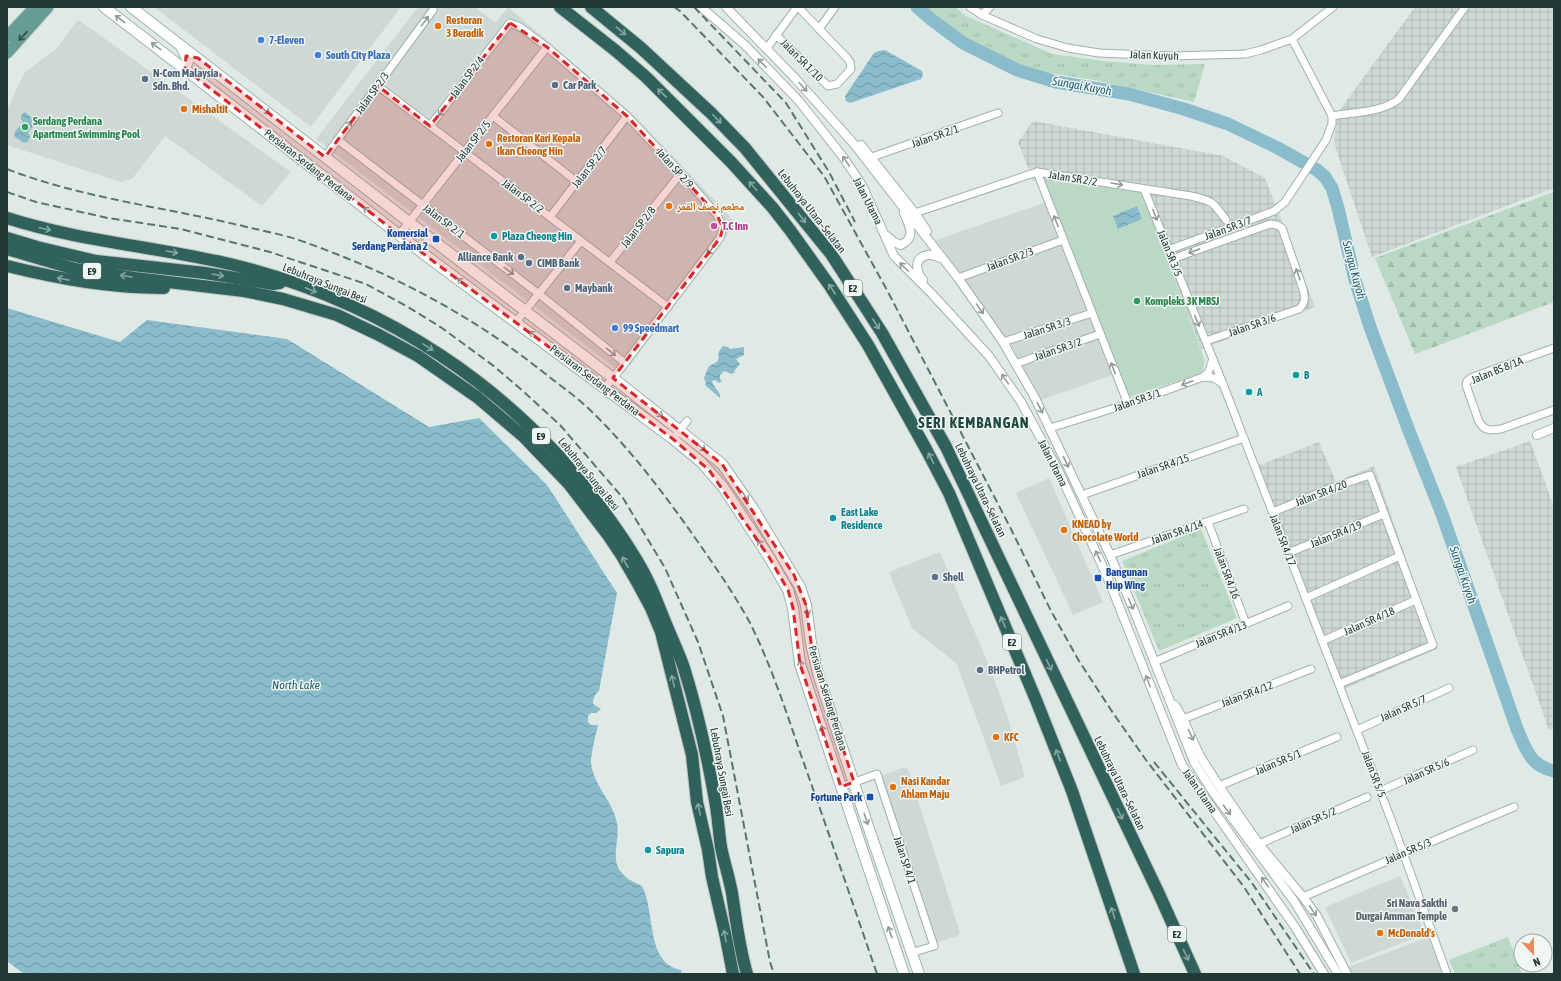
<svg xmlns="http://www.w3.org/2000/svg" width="1561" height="981" viewBox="0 0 1561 981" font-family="'Asap Condensed','Noto Naskh Arabic',sans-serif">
	<defs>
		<pattern id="industrial-grid" width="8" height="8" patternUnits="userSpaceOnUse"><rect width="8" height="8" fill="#ced9d5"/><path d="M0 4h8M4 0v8" fill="none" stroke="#b1bbb7"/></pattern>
		<pattern id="forest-firs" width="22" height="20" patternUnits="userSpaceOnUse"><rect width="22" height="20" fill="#b9d9c4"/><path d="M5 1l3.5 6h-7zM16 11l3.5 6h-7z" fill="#9fbba9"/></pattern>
		<pattern id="park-tufts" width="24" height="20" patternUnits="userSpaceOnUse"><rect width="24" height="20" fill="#b9d9c4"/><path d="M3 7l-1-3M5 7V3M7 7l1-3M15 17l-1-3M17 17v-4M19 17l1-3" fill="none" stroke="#9fbba9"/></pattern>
		<pattern id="water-waves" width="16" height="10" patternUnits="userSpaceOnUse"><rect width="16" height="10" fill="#8bbccb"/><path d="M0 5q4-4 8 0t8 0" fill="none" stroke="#719aa6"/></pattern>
	</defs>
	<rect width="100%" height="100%" fill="#dfe9e6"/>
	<g fill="#ced9d5">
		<polygon points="154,7 401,7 311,127"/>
		<polygon points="418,7 475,7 495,23 508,7 635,116 736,223 623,374 316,139"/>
		<polygon points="77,21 80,21 291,172 263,205 259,204 165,136 132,179 121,182 7,145 7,110 24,73 56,49"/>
		<polygon points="1052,200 1118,373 1041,400 1011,345 936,240"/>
		<polygon points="1049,478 1103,602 1073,615 1016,493"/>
		<polygon points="940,552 988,663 1007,715 1025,777 1001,786 957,664 912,628 889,572"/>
		<polygon points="904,767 908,769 960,933 957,936 936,943 881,776"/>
		<polygon points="1400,876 1425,934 1351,963 1325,907"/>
		<polygon points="1429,937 1443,972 1439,974 1351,974 1348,967"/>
	</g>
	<g fill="url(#industrial-grid)">
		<polygon points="1415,7 1554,7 1554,188 1372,257 1334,143 1337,114"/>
		<polygon points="1033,121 1223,156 1265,178 1315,307 1201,349 1142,192 1033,180 1018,142"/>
		<polygon points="1530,441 1554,507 1554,728 1549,730 1456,467"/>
		<polygon points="1319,442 1336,482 1374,466 1437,649 1344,689 1257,466"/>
	</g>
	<polygon fill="#b9d9c4" points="1045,181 1142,192 1205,361 1202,373 1129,397"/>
	<polygon fill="url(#forest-firs)" points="1554,192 1554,302 1415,354 1375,258"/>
	<g fill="url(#park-tufts)">
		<polygon points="927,7 955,7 966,16 1052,54 1103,61 1153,65 1205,64 1194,102 1094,80 1043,72 1008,62 959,36"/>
		<polygon points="1201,529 1237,618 1159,651 1122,561"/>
		<polygon points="1508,937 1522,974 1455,974 1449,960"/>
	</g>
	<g fill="url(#water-waves)">
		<polygon points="885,50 922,71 923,75 921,79 850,103 846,101 845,96 874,53 879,51"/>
		<polygon points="25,112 36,122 28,133 30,136 28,142 24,143 15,137 14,133 23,122 21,119 21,115"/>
		<polygon points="1137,206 1142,219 1118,229 1113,216"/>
		<path d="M7 308 120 342 147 320 287 339 429 427 479 418 547 485 617 593 599 691C595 694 593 698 593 704L601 709 596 713H591L588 716V722L591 725H598C596 734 591 753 591 761 592 784 613 801 617 823 621 841 607 863 626 877 630 881 637 883 642 886 656 912 645 963 681 970L682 974H24L7 961Z"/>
		<path d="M723 346 728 347 730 349 744 347V355L736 359 740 364 734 371 735 372 732 374 724 371 720 375V379L722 381 719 383 715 380 712 381C713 387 721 392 720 398L705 385 706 383 704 378 709 366 717 362 719 357 718 353Z"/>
	</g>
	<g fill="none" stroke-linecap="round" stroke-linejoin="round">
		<path stroke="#8bbccb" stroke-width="13" d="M917 7 932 20 963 43 1017 70 1056 82 1129 94 1184 109 1228 124 1276 147 1317 170 1325 177 1332 188 1338 208 1355 280 1370 327 1409 431 1442 514 1517 729C1526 749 1530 766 1554 771"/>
		<g stroke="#a3b0ad" stroke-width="9">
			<g id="minor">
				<polyline points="970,7 982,15 1037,39 1068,48 1099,53 1172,56 1245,54 1261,50 1292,39 1333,7"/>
				<polyline points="982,15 990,7"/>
				<polyline points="819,29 835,7"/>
				<polyline points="776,35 828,86 837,84 851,69 850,62 847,58 798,7"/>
				<polyline points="767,48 797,7"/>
				<polyline points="378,86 668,307"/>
				<polyline points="493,116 577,182"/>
				<path d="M1332 116C1354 112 1381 113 1399 99L1465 7"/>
				<polyline points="430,126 510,23 520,27 547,47 627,116 681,173 717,215 723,228 720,238 625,363 605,388"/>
				<polyline points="338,140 539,294 625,363"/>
				<polyline points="325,157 433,10"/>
				<polyline points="872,157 998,113"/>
				<polyline points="1037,172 1128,404"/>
				<polyline points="1144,189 1223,384 1392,822 1447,974"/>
				<path d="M915 213 1037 172 1191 196C1213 201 1213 202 1226 220"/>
				<polyline points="550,217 627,116"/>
				<polyline points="399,235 547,47"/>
				<polyline points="1168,250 1274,211 1285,202 1326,140 1332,124 1332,116 1292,39"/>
				<path d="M1172 259 1270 224 1277 225 1282 228 1303 289C1305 298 1306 302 1299 309L1206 341"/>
				<polyline points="610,262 681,173"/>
				<polyline points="958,278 1063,240"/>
				<polyline points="516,322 581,241"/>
				<polyline points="1003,342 1092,313"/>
				<polyline points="1554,348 1473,377 1467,381 1466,385 1479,422 1484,428 1490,430 1501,429 1554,410"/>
				<polyline points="1015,364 1100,334"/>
				<polyline points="1203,377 1208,373 1213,359"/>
				<polyline points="1050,428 1134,402 1203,377 1214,378 1223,384"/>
				<polyline points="673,439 687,421"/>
				<polyline points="1082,495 1244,438"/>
				<polyline points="1273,512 1331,488 1370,475 1433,645 1339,684"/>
				<polyline points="1208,522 1246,624"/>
				<polyline points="1288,553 1384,514"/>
				<polyline points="1110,555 1244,509"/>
				<polyline points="1306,598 1400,556"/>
				<polyline points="1322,641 1416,600"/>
				<polyline points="1154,662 1288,606"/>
				<polyline points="1183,719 1311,669"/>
				<polyline points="1357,730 1449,688"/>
				<polyline points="1219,786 1337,737"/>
				<polyline points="841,787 877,774 934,946 911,953"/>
				<polyline points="1380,791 1473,750"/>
				<polyline points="1259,844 1367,797"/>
				<polyline points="1303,897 1466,827 1514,807"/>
			</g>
		</g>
		<g stroke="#a3b0ad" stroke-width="10">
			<g id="tertiary">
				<polyline points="701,7 745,45 799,101 843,157 862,185 894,256 932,294 989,356 1021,402 1059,472 1107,576 1182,765 1295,927 1324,974"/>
				<polyline points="726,7 793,76 854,144 958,278 1003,342 1035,398 1110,555 1135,613 1194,762 1213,792 1294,901 1338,974"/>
				<polyline points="861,145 915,213 927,231"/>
				<path d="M887 236 894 242 901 245C917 237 909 226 904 213"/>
				<path d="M923 280C916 272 913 257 928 255 932 254 937 257 941 258"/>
				<polyline points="1537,435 1554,428"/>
				<polyline points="1175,705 1183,719 1200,756 1219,786 1259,844 1303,897 1317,916 1347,974"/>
			</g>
		</g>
		<g stroke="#9fb4ae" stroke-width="12">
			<g id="secondary">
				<polyline points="104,7 433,261 673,439 701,462 723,487 769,557 788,590 793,608 800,664 804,676 904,974"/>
				<polyline points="131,7 409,222 613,378 722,464 754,510 800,587 806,605 811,643 818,674 868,826 919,974"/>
				<polyline points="181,46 188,61 185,69"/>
			</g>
		</g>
		<g stroke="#bdc3c2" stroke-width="13">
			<g id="primary">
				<polyline points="7,37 35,7"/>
				<polyline points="7,53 48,7"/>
			</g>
		</g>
		<g stroke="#bdc3c2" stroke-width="14">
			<g id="motorway">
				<polyline points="560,7 616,51 646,77 731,162 772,207 790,230 830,286 868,345 926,449 949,493 1036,700 1072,791 1134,974"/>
				<polyline points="591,7 641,48 712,114 745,148 831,254 882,333 946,447 1159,894 1195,974"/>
				<path d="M7 218C82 242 162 247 238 266 383 303 511 386 600 506 617 529 635 554 648 581 655 595 660 610 666 624 672 639 679 653 684 668 698 713 708 759 716 806 718 819 719 833 721 847 724 862 729 877 732 893 736 920 739 947 747 974"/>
				<polyline points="7,238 37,247 96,261 205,273 273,284 280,283"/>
				<polyline points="7,249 75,269 135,278 244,291 283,299 337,315 379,335 418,356 477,397 524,437 569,484 608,535 622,556 637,582 651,608 661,632 692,755 697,802 708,850 712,877 725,933 733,974"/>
				<path d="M7 266C60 279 110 288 164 288"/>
			</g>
		</g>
		<use href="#minor" stroke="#fff" stroke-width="7"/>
		<use href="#tertiary" stroke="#fff" stroke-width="8"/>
		<use href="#secondary" stroke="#fff" stroke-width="10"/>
		<use href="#primary" stroke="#679c92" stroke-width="11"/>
		<use href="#motorway" stroke="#30625b" stroke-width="12"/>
		<g stroke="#5c746f" stroke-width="2" stroke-dasharray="8 4" stroke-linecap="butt">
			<polyline points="674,7 680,11 763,97 824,176 888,292 1011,529 1051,611 1079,661 1113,713 1146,760 1244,887 1300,974"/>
			<polyline points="694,7 786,103 829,172 855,222"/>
			<path d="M7 169C84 199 171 208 251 228 269 232 289 236 307 243 394 274 475 317 548 376 561 386 575 396 588 408 630 448 665 495 698 542 716 568 735 595 750 623 771 665 786 711 801 755 827 828 852 901 877 974"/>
			<polyline points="7,192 36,202 108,218 181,229 270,252 366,284 408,307 442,328 495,367 524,392 560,425 623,498 665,568 698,642 723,716 770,962 774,974"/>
			<polyline points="1154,762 1252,883 1314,974"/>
		</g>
	</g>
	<defs><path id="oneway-shaft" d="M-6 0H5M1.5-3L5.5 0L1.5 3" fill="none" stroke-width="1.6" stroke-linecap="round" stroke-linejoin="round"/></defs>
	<g stroke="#909c9a">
		<use href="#oneway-shaft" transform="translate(120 19) rotate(-143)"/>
		<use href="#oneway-shaft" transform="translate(425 21) rotate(-54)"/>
		<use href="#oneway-shaft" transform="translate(156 46) rotate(-143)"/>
		<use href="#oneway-shaft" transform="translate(762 63) rotate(-134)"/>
		<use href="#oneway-shaft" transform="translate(803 87) rotate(48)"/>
		<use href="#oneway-shaft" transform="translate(265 110) rotate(38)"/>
		<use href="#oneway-shaft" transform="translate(442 111) rotate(127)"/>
		<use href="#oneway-shaft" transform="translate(348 126) rotate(-54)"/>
		<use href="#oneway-shaft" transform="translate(846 161) rotate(-124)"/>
		<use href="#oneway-shaft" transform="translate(1117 184) rotate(9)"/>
		<use href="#oneway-shaft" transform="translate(368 211) rotate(-142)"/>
		<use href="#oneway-shaft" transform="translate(1155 215) rotate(69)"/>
		<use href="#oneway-shaft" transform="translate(1056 221) rotate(-111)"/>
		<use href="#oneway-shaft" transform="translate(711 250) rotate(127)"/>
		<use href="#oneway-shaft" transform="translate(1194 251) rotate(160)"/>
		<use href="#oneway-shaft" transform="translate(904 267) rotate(-135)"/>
		<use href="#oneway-shaft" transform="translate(509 271) rotate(37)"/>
		<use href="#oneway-shaft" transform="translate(1298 274) rotate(-109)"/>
		<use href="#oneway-shaft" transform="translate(462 282) rotate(-144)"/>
		<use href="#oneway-shaft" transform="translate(980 309) rotate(55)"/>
		<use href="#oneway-shaft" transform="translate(1197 321) rotate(68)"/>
		<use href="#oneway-shaft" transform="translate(534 335) rotate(-143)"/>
		<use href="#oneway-shaft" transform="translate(611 352) rotate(39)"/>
		<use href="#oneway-shaft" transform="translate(1113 368) rotate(-112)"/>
		<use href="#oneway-shaft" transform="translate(1005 379) rotate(-125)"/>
		<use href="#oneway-shaft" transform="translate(1187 383) rotate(160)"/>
		<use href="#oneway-shaft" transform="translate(1040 408) rotate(63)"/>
		<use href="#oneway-shaft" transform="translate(658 413) rotate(38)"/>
		<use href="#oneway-shaft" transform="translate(701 447) rotate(38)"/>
		<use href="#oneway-shaft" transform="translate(1066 462) rotate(65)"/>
		<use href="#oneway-shaft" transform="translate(745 496) rotate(56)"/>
		<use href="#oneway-shaft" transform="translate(761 545) rotate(-123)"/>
		<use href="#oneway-shaft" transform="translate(1098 556) rotate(-115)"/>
		<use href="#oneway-shaft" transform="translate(1131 604) rotate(66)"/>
		<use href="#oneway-shaft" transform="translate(807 610) rotate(78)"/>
		<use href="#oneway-shaft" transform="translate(801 666) rotate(-102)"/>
		<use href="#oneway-shaft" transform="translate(1148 681) rotate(-111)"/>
		<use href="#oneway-shaft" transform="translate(823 731) rotate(-109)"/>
		<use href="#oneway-shaft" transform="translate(1191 735) rotate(65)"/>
		<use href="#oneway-shaft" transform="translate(1227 810) rotate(53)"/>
		<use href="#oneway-shaft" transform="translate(866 819) rotate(72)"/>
		<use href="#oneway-shaft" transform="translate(1265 882) rotate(-125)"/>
		<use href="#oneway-shaft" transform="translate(1313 911) rotate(56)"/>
		<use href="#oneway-shaft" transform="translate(890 932) rotate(-109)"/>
	</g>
	<g stroke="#86a59f">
		<use href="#oneway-shaft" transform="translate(621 31) rotate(39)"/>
		<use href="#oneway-shaft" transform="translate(662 93) rotate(-137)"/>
		<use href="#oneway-shaft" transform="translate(717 119) rotate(46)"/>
		<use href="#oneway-shaft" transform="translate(753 186) rotate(-132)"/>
		<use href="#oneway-shaft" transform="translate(802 218) rotate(52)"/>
		<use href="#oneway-shaft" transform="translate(45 229) rotate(12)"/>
		<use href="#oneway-shaft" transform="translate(172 252) rotate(10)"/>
		<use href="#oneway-shaft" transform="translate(218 275) rotate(10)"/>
		<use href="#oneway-shaft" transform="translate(126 276) rotate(-171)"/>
		<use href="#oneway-shaft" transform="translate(63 279) rotate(-169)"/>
		<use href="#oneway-shaft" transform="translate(832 289) rotate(-123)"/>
		<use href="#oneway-shaft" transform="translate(311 290) rotate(22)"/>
		<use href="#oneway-shaft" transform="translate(876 324) rotate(57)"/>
		<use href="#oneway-shaft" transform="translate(428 347) rotate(32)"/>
		<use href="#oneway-shaft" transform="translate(931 458) rotate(-117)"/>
		<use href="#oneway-shaft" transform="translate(625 562) rotate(-119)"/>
		<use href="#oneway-shaft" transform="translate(1003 622) rotate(-113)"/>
		<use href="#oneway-shaft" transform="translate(1049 665) rotate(65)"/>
		<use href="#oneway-shaft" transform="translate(673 681) rotate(-104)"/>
		<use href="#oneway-shaft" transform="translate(1058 755) rotate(-111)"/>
		<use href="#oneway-shaft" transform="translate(699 809) rotate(-102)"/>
		<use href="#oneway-shaft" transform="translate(1120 814) rotate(64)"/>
		<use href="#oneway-shaft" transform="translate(1113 913) rotate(-108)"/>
		<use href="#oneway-shaft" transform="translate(725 936) rotate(-100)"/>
		<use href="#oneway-shaft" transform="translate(1186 955) rotate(65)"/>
	</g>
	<use stroke="#33514c" href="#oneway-shaft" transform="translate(23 36) rotate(133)"/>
	<path fill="#d62828" fill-opacity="0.2" stroke="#d62828" stroke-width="3" stroke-dasharray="8 5" stroke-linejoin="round" d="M510 23 547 47 627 116 717 215 723 228 720 238 613 378 722 464 794 575 806 605 813 657 854 782 841 787 800 664 793 608 788 590 769 557 709 470 673 439 433 261 185 69 186 56 198 58 325 157 378 86 430 126Z"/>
	<g fill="#e8710a" stroke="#eff6f3" stroke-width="1.5">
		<circle cx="438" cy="26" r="4"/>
		<circle cx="184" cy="109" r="4"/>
		<circle cx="489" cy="144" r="4"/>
		<circle cx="669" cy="206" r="4"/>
		<circle cx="1064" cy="530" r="4"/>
		<circle cx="996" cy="737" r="4"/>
		<circle cx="893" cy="787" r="4"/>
		<circle cx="1380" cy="933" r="4"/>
	</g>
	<g fill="#3f7fe0" stroke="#eff6f3" stroke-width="1.5">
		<circle cx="261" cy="40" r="4"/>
		<circle cx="318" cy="55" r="4"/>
		<circle cx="615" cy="328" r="4"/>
	</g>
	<g fill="#5c6f8a" stroke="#eff6f3" stroke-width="1.5">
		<circle cx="145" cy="79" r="4"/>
		<circle cx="555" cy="85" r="4"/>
		<circle cx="521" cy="257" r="4"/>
		<circle cx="529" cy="263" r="4"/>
		<circle cx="567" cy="288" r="4"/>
		<circle cx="935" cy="577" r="4"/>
		<circle cx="980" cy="670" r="4"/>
	</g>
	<g fill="#2e9e5b" stroke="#eff6f3" stroke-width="1.5">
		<circle cx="25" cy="127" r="4"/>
		<circle cx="1137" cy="301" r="4"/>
	</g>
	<circle fill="#d1479c" stroke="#eff6f3" stroke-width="1.5" cx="714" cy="226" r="4"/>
	<g fill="#0f9aa8" stroke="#eff6f3" stroke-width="1.5">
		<circle cx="494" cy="236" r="4"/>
		<circle cx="1296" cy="375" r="4"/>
		<circle cx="1249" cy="392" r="4"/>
		<circle cx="833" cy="518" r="4"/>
		<circle cx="648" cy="850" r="4"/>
	</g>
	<g fill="#1a4fb4" stroke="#eff6f3" stroke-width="1.5">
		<rect x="432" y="235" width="8" height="8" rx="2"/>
		<rect x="1094" y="574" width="8" height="8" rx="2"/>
		<rect x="866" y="793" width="8" height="8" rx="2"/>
	</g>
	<circle fill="#6b7280" stroke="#eff6f3" stroke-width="1.5" cx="1455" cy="909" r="4"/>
	<g text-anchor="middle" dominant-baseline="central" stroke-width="3" stroke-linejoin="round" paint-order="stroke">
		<g fill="#eff6f3" stroke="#60716d" stroke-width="1">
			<rect x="83" y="263" width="18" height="16" rx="3"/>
			<rect x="844" y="280" width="18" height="16" rx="3"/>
			<rect x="532" y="428" width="18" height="16" rx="3"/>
			<rect x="1003" y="634" width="18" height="16" rx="3"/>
			<rect x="1168" y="926" width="18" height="16" rx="3"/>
		</g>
		<g font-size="10" font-weight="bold" fill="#223834">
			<text x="92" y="271">E9</text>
			<text x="853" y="288">E2</text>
			<text x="541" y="436">E9</text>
			<text x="1012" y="642">E2</text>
			<text x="1177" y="934">E2</text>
		</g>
		<g font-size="11" font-weight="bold" fill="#c56008" stroke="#eff6f3" text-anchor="start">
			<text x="446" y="20">Restoran<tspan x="446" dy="13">3 Beradik</tspan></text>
			<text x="192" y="109">Mishaltit</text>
			<text x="497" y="138">Restoran Kari Kepala<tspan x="497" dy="13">Ikan Cheong Hin</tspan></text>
			<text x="677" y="206">مطعم نصف القمر</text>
			<text x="1072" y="524">KNEAD by<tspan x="1072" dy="13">Chocolate World</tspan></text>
			<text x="1004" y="737">KFC</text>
			<text x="901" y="781">Nasi Kandar<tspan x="901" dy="13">Ahlam Maju</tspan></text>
			<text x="1388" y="933">McDonald's</text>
		</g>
		<g font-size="11" font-weight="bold" fill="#366cbe" stroke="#eff6f3" text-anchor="start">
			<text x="269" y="40">7-Eleven</text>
			<text x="326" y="55">South City Plaza</text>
			<text x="623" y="328">99 Speedmart</text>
		</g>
		<g font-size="11" fill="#223834" stroke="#eff6f3">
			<text transform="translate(1154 55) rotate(2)">Jalan Kuyuh</text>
			<text transform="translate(802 60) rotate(45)">Jalan SR 1/10</text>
			<text transform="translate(467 77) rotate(-53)">Jalan SP 2/4</text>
			<text transform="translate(372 93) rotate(-54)">Jalan SP 2/3</text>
			<text transform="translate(935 136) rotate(-19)">Jalan SR 2/1</text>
			<text transform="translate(473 141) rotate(-52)">Jalan SP 2/5</text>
			<text transform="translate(309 165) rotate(38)">Persiaran Serdang Perdana</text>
			<text transform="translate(589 167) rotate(-52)">Jalan SP 2/7</text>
			<text transform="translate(675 168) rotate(48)">Jalan SP 2/9</text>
			<text transform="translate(1073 178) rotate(9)">Jalan SR 2/2</text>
			<text transform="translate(523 196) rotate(37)">Jalan SP 2/2</text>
			<text transform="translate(868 201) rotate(63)">Jalan Utama</text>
			<text transform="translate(812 211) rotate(52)">Lebuhraya Utara–Selatan</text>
			<text transform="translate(444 221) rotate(37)">Jalan SP 2/1</text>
			<text transform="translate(638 227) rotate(-52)">Jalan SP 2/8</text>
			<text transform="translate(1228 228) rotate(-20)">Jalan SR 3/7</text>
			<text transform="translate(1170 253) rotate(68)">Jalan SR 3/5</text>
			<text transform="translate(1010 259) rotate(-20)">Jalan SR 2/3</text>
			<text transform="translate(325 283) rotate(22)">Lebuhraya Sungai Besi</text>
			<text transform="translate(1252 325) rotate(-19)">Jalan SR 3/6</text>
			<text transform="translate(1047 328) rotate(-18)">Jalan SR 3/3</text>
			<text transform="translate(1058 349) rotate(-19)">Jalan SR 3/2</text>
			<text transform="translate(1497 370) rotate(-22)">Jalan BS 8/1A</text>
			<text transform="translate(595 380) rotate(37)">Persiaran Serdang Perdana</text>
			<text transform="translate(1137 400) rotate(-19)">Jalan SR 3/1</text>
			<text transform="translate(1053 463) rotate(63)">Jalan Utama</text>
			<text transform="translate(1163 466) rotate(-19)">Jalan SR 4/15</text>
			<text transform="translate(589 474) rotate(51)">Lebuhraya Sungai Besi</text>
			<text transform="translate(981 490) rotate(64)">Lebuhraya Utara–Selatan</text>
			<text transform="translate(1321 493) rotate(-21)">Jalan SR 4/20</text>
			<text transform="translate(1177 532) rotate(-19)">Jalan SR 4/14</text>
			<text transform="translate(1336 534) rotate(-22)">Jalan SR 4/19</text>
			<text transform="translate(1283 540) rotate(69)">Jalan SR 4/17</text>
			<text transform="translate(1227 573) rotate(69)">Jalan SR 4/16</text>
			<text transform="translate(1369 621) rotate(-24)">Jalan SR 4/18</text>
			<text transform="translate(1221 634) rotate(-22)">Jalan SR 4/13</text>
			<text transform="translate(1247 694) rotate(-21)">Jalan SR 4/12</text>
			<text transform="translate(828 698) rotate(73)">Persiaran Serdang Perdana</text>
			<text transform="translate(1403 708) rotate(-24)">Jalan SR 5/7</text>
			<text transform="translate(1278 762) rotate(-23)">Jalan SR 5/1</text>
			<text transform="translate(1426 771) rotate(-24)">Jalan SR 5/6</text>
			<text transform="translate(722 772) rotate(80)">Lebuhraya Sungai Besi</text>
			<text transform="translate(1374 774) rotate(69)">Jalan SR 5/5</text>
			<text transform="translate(1120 783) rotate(64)">Lebuhraya Utara–Selatan</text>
			<text transform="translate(1200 791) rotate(55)">Jalan Utama</text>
			<text transform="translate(1313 820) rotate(-24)">Jalan SR 5/2</text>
			<text transform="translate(1408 851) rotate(-23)">Jalan SR 5/3</text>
			<text transform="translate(905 860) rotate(72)">Jalan SP 4/1</text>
		</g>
		<g font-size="11" font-weight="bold" fill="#4e5e75" stroke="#eff6f3" text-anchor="start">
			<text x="153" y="73">N-Com Malaysia<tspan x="153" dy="13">Sdn. Bhd.</tspan></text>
			<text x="563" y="85">Car Park</text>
			<text x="513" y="257" text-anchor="end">Alliance Bank</text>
			<text x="537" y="263">CIMB Bank</text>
			<text x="575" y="288">Maybank</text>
			<text x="943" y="577">Shell</text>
			<text x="988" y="670">BHPetrol</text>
		</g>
		<g font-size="11" font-weight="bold" fill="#27864d" stroke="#eff6f3" text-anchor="start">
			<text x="33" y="121">Serdang Perdana<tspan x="33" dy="13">Apartment Swimming Pool</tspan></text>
			<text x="1145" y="301">Kompleks 3K MBSJ</text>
		</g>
		<g font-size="11" font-weight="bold" fill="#b23c85" stroke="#eff6f3" text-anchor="start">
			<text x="722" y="226">T.C Inn</text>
		</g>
		<g font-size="11" font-weight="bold" fill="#164399" stroke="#eff6f3" text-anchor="end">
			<text x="428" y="233">Komersial<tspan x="428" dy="13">Serdang Perdana 2</tspan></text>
			<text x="1106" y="572" text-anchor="start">Bangunan<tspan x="1106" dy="13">Hup Wing</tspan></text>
			<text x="862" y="797">Fortune Park</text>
		</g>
		<g font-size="11" font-weight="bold" fill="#0d838f" stroke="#eff6f3" text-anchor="start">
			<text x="502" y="236">Plaza Cheong Hin</text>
			<text x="1304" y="375">B</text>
			<text x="1257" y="392">A</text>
			<text x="841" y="512">East Lake<tspan x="841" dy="13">Residence</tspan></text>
			<text x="656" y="850">Sapura</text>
		</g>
		<g font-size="11" font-weight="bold" fill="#5b616d" stroke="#eff6f3" text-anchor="end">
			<text x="1447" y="903">Sri Nava Sakthi<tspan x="1447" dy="13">Durgai Amman Temple</tspan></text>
		</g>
		<g font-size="12" font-style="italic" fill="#215c6f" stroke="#eff6f3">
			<text transform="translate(1082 86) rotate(10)">Sungai Kuyoh</text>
			<text transform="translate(1354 270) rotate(75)">Sungai Kuyoh</text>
			<text transform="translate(1463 575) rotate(71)">Sungai Kuyoh</text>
			<text x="296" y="685">North Lake</text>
		</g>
		<g font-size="15" font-weight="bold" letter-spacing="1" fill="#1f4841" stroke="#eff6f3">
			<text x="974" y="422">SERI KEMBANGAN</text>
		</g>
	</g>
	<rect width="1561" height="981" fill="none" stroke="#223834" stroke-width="16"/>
	<g transform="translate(1533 953) rotate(158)"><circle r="19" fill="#eff6f3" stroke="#9daaa7"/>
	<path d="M0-3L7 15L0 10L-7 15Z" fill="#e78b5f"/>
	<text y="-6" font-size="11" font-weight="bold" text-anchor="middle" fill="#223834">N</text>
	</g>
</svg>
